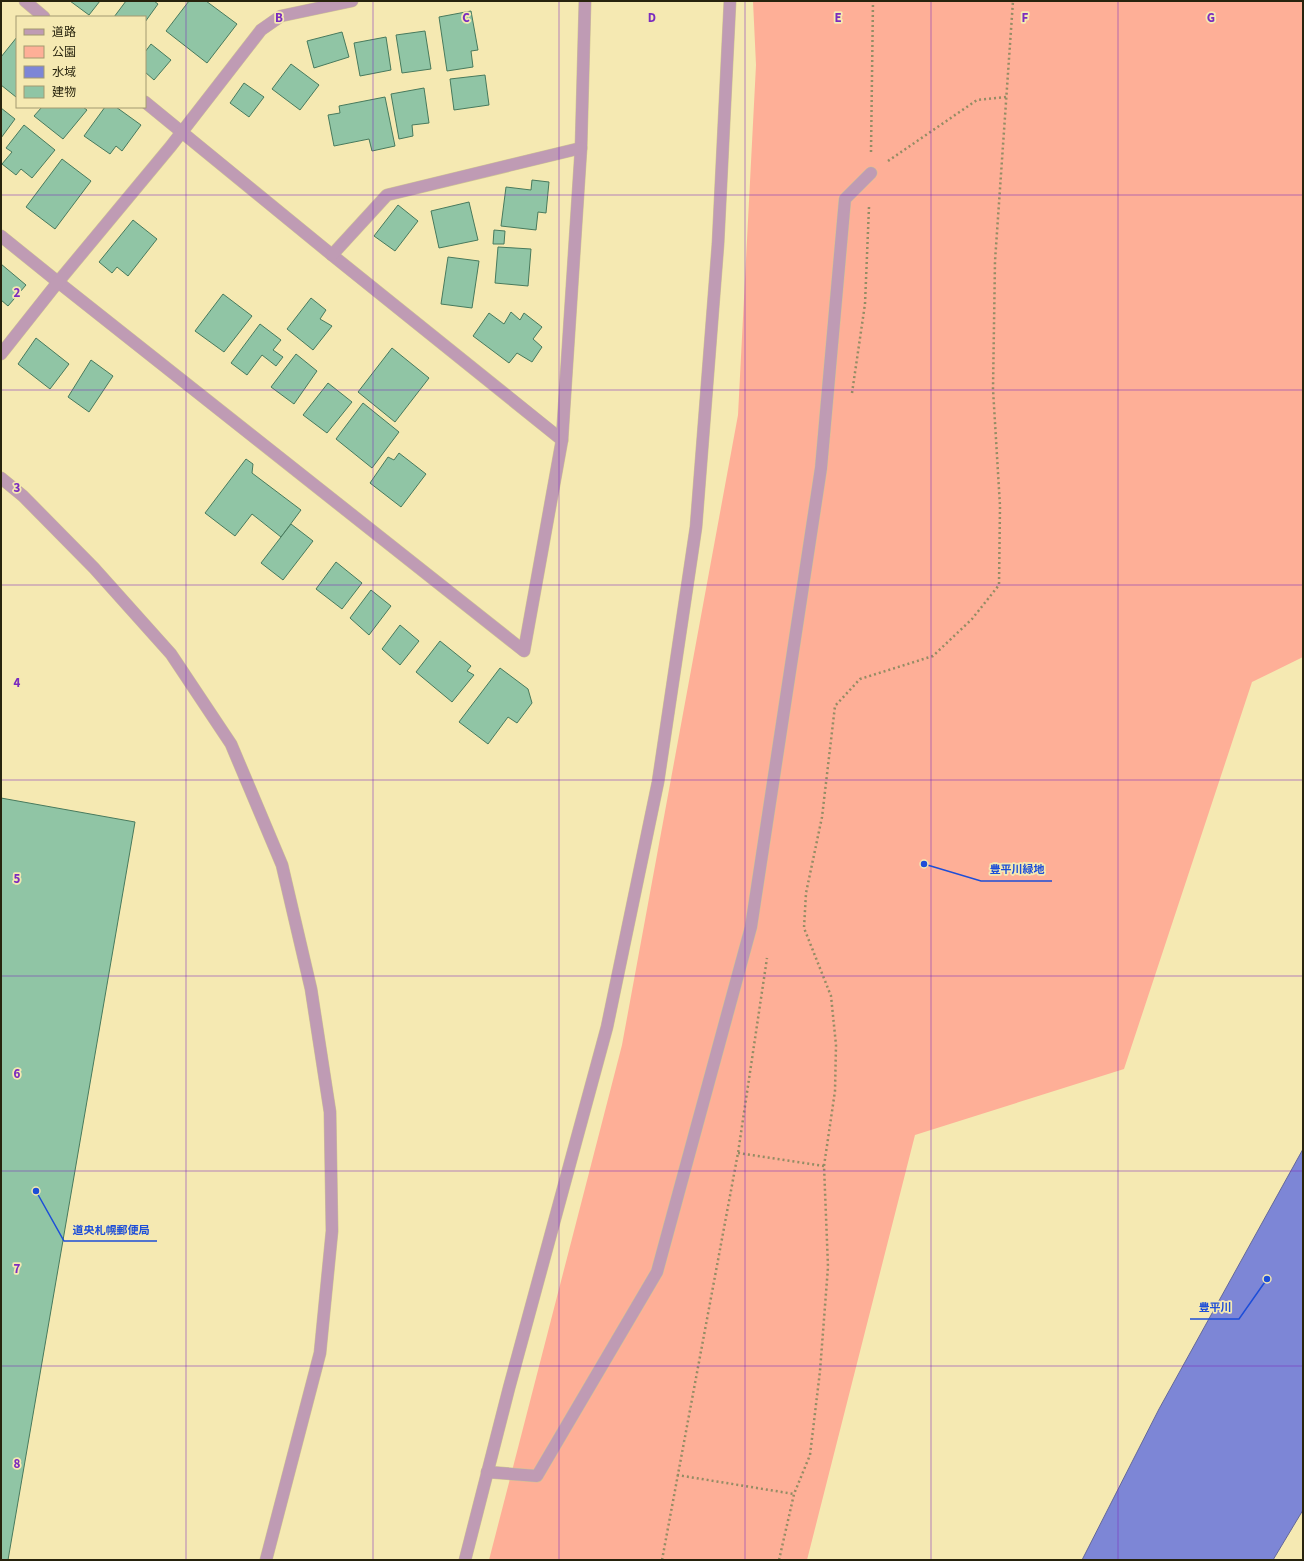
<svg xmlns="http://www.w3.org/2000/svg" width="1304" height="1561" viewBox="0 0 1304 1561" font-family="'Source Sans 3','Noto Sans JP',sans-serif">
	<rect width="100%" height="100%" fill="#f5e9b2"/>
	<polygon fill="#feaf97" points="753,1 1303,1 1303,657 1252,682 1124,1069 915,1135 807,1560 489,1560 622,1045 738,415 756,65"/>
	<polygon fill="#7d86d6" stroke="#63689a" points="1303,1149 1303,1510 1273,1560 1082,1560 1159,1409"/>
	<g fill="#90c5a5" stroke="#487a5d">
		<polygon points="70,1 100,1 89,15"/>
		<polygon points="126,1 154,1 158,4 145,22 145,17 114,17"/>
		<polygon points="189,1 206,1 237,24 207,63 166,31"/>
		<polygon points="471,11 478,50 471,51 473,67 447,71 439,17"/>
		<polygon points="425,31 431,69 402,73 396,35"/>
		<polygon points="342,32 349,57 314,68 307,41"/>
		<polygon points="17,37 17,96 16,97 1,85 1,57"/>
		<polygon points="386,37 391,70 360,76 354,43"/>
		<polygon points="151,44 171,60 154,80 145,72 145,52"/>
		<polygon points="291,64 319,85 300,110 272,89"/>
		<polygon points="485,75 489,105 454,110 450,79"/>
		<polygon points="244,83 264,97 249,117 230,103"/>
		<polygon points="424,88 429,123 412,125 413,136 399,139 391,94"/>
		<polygon points="385,97 395,146 372,151 369,139 334,146 328,115 340,113 339,106"/>
		<polygon points="42,107 83,107 87,110 63,139 34,116"/>
		<polygon points="105,107 116,107 141,125 122,151 116,146 110,154 84,136"/>
		<polygon points="1,108 15,119 1,138"/>
		<polygon points="24,125 55,150 32,178 21,169 16,175 2,164 12,152 6,148"/>
		<polygon points="62,159 91,181 55,229 26,207"/>
		<polygon points="532,180 549,182 546,213 538,212 536,230 501,226 506,187 531,190"/>
		<polygon points="469,202 478,240 439,248 431,211"/>
		<polygon points="398,205 418,221 395,251 374,236"/>
		<polygon points="133,220 157,239 128,276 117,267 112,273 99,262"/>
		<polygon points="494,230 505,231 504,244 493,244"/>
		<polygon points="498,247 531,249 528,286 495,283"/>
		<polygon points="448,257 479,261 472,308 441,304"/>
		<polygon points="1,264 26,285 8,306 1,300"/>
		<polygon points="223,294 252,316 224,352 195,331"/>
		<polygon points="311,298 326,310 320,319 332,326 313,350 287,329"/>
		<polygon points="511,312 520,320 524,313 542,327 533,339 542,347 532,362 517,353 509,363 473,336 489,313 504,324"/>
		<polygon points="260,324 281,340 273,350 283,357 276,366 262,355 247,375 231,363"/>
		<polygon points="36,338 69,364 50,389 18,364"/>
		<polygon points="392,348 429,378 395,422 358,392"/>
		<polygon points="296,354 317,371 294,404 271,387"/>
		<polygon points="91,360 113,376 89,412 68,397"/>
		<polygon points="328,383 352,402 327,433 303,415"/>
		<polygon points="363,403 399,432 372,468 336,439"/>
		<polygon points="399,453 426,474 401,507 370,483 388,457 394,460"/>
		<polygon points="246,459 253,464 252,473 301,510 281,537 252,514 235,536 205,513"/>
		<polygon points="291,524 313,541 283,580 261,563"/>
		<polygon points="336,562 362,583 342,609 316,589"/>
		<polygon points="371,590 391,606 369,635 350,618"/>
		<polygon points="400,625 419,641 400,665 382,649"/>
		<polygon points="440,641 471,666 467,671 474,675 452,702 416,672"/>
		<polygon points="500,668 528,689 532,703 517,723 508,717 488,744 459,722"/>
		<polygon points="1,798 135,822 8,1560 1,1560"/>
	</g>
	<g fill="none" stroke-linecap="round" stroke-linejoin="round">
		<g stroke="#d0c594" stroke-width="13">
			<g id="minor">
				<polyline points="25,1 44,17"/>
				<polyline points="145,102 332,255 562,440"/>
				<polyline points="1,236 58,282 524,651 562,440 581,148 585,1"/>
				<polyline points="332,255 387,195 581,148"/>
				<polyline points="1,354 58,282 171,146 261,30 281,16 352,1"/>
				<polyline points="1,478 23,496 94,568 171,654 231,744 282,865 311,989 330,1112 332,1231 320,1353 266,1560"/>
				<polyline points="487,1472 537,1476 657,1272 751,927 821,468 845,199 871,173"/>
				<polyline points="465,1560 509,1388 607,1027 658,782 696,527 718,244 730,1"/>
			</g>
		</g>
		<g stroke="#948c64" stroke-width="2.5" stroke-dasharray="2 3" stroke-linecap="butt">
			<polyline points="871,152 873,1"/>
			<polyline points="888,161 977,100 1007,97"/>
			<polyline points="852,393 865,304 869,207"/>
			<polyline points="738,1153 824,1166"/>
			<polyline points="677,1475 794,1494"/>
			<polyline points="662,1560 738,1153 767,958"/>
			<polyline points="779,1560 794,1494 810,1455 820,1371 828,1267 824,1166 835,1091 836,1045 831,996 804,928 806,893 822,817 835,706 860,679 933,656 972,619 999,585 1000,506 993,389 995,261 1013,1"/>
		</g>
		<use href="#minor" stroke="#bf9bb4" stroke-width="12"/>
	</g>
	<path fill="none" stroke="#7b2cbf" stroke-width="1" stroke-opacity="0.55" d="M186 1V1560M373 1V1560M559 1V1560M745 1V1560M931 1V1560M1118 1V1560M1 195H1303M1 390H1303M1 585H1303M1 780H1303M1 976H1303M1 1171H1303M1 1366H1303"/>
	<g font-size="13" text-anchor="middle" font-weight="bold" fill="#7b2cbf" stroke="#f5e9b2" stroke-width="3.5" stroke-linejoin="round" paint-order="stroke">
		<text x="279" y="22">B</text>
		<text x="466" y="22">C</text>
		<text x="652" y="22">D</text>
		<text x="838" y="22">E</text>
		<text x="1025" y="22">F</text>
		<text x="1211" y="22">G</text>
		<text x="17" y="297">2</text>
		<text x="17" y="492">3</text>
		<text x="17" y="687">4</text>
		<text x="17" y="883">5</text>
		<text x="17" y="1078">6</text>
		<text x="17" y="1273">7</text>
		<text x="17" y="1468">8</text>
	</g>
	<path fill="none" stroke="#1d4ed8" stroke-width="1.5" d="M924 864L981 881H1052M36 1191L64 1241H157M1267 1279L1239 1319H1190"/>
	<g fill="#1d4ed8" stroke="#f5e9b2" stroke-width="1.5">
		<circle cx="924" cy="864" r="4"/>
		<circle cx="36" cy="1191" r="4"/>
		<circle cx="1267" cy="1279" r="4"/>
	</g>
	<g font-size="11" text-anchor="middle" font-weight="bold" fill="#1d4ed8" stroke="#f5e9b2" stroke-width="3.5" stroke-linejoin="round" paint-order="stroke">
		<text x="1017" y="873">豊平川緑地</text>
		<text x="111" y="1234">道央札幌郵便局</text>
		<text x="1215" y="1311">豊平川</text>
	</g>
	<rect width="1304" height="1561" fill="none" stroke="#27230d" stroke-width="4"/>
	<rect x="16" y="16" width="130" height="92" fill="#f5e9b2" stroke="#a39a70"/>
	<rect x="24" y="29" width="20" height="6" fill="#bf9bb4" stroke="#a39a70"/>
	<text x="52" y="36" font-size="12" fill="#27230d">道路</text>
	<rect x="24" y="46" width="20" height="12" fill="#feaf97" stroke="#a39a70"/>
	<text x="52" y="56" font-size="12" fill="#27230d">公園</text>
	<rect x="24" y="66" width="20" height="12" fill="#7d86d6" stroke="#a39a70"/>
	<text x="52" y="76" font-size="12" fill="#27230d">水域</text>
	<rect x="24" y="86" width="20" height="12" fill="#90c5a5" stroke="#a39a70"/>
	<text x="52" y="96" font-size="12" fill="#27230d">建物</text>
</svg>
